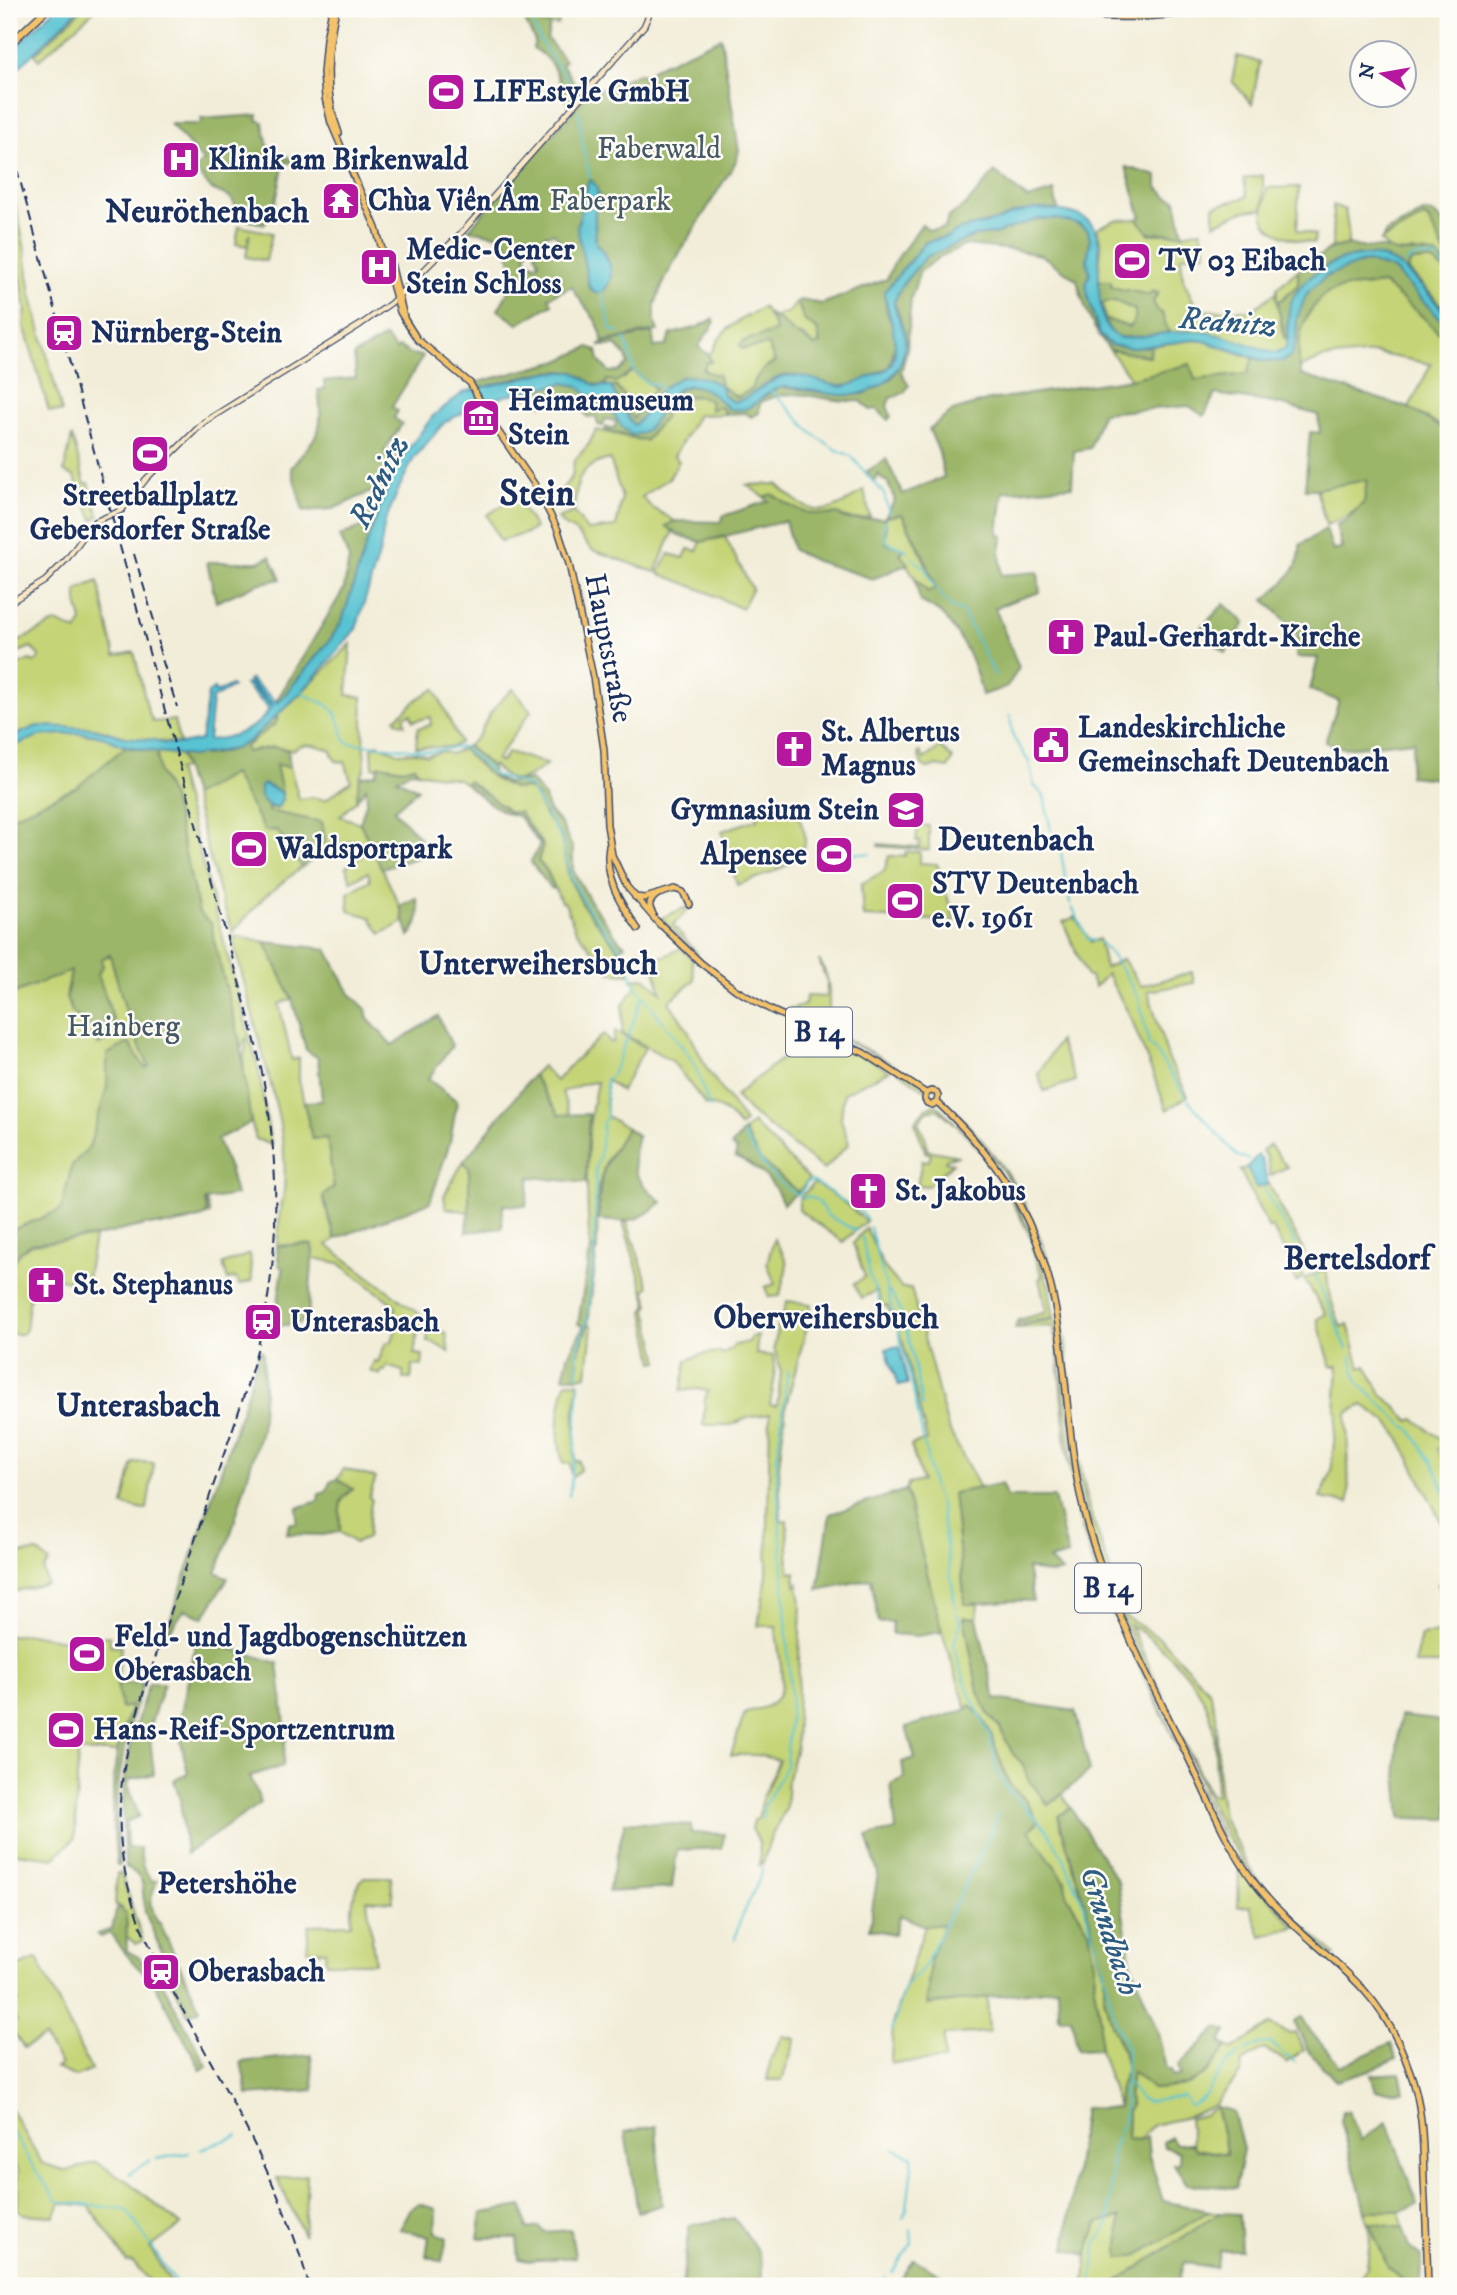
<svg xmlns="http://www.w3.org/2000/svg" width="1457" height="2295" viewBox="0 0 1457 2295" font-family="'IM FELL DW Pica',serif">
	<rect width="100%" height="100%" fill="#fdfcf7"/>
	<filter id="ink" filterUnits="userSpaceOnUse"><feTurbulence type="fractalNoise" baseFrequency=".0143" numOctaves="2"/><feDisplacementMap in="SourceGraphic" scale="14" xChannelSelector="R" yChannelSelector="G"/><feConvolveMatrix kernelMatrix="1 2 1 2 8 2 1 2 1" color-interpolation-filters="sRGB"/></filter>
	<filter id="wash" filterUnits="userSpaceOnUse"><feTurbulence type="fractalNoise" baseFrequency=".00686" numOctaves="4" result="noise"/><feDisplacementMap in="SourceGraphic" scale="28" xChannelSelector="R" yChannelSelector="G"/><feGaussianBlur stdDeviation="1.57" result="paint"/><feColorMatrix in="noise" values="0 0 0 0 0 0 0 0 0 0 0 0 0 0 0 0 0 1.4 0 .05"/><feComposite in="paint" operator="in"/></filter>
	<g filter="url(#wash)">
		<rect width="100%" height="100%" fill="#f2edd8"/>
		<g fill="#c4d476" stroke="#70826a" stroke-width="2" fill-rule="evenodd">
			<polygon points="82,9 96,9 39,60 35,54"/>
			<polygon points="531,9 558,9 554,15 559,20 558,25 549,24 546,26 539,23"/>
			<polygon points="1237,56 1260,62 1252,104 1232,81"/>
			<polygon points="9,174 24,245 31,294 62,412 49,411 24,325 26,309 9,207"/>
			<polygon points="1263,175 1263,209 1244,211 1214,224 1214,206 1247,197 1244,179"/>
			<path d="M1299 187 1297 230 1315 235 1314 243C1299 241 1265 234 1263 216 1263 207 1266 196 1267 188Z"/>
			<polygon points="1333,205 1345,210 1348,228 1348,245 1332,248"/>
			<polygon points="1424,217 1428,219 1448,259 1448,264 1413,251 1405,253 1390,251 1381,241 1382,239"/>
			<path d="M1137 219 1149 234H1183L1201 230 1206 253 1181 256 1183 279 1198 311 1252 310 1275 293 1284 338 1288 337 1286 348 1275 353C1236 341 1208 327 1167 334L1166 332H1168L1162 313 1157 311 1153 302 1158 293 1150 295 1110 287V281H1098L1101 244 1097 228 1115 220Z"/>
			<polygon points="239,226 272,233 266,261 246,257 250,233 247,246 236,244"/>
			<polygon points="1412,261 1432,261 1448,273 1448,312 1407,269"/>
			<polygon points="1298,270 1298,285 1277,303 1277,288"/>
			<path d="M1384 284 1423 317 1448 342V363H1444C1442 372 1441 382 1448 389V413L1439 425 1409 408 1431 364 1375 353 1323 358 1299 368V331L1306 314 1326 292 1346 287Z"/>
			<polygon points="1115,301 1135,309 1135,319 1129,327 1105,319 1102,303"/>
			<polygon points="797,302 805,321 817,329 820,344 814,346 804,336 794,333 775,316 789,312"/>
			<path d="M763 307 777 331 744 341 742 349 768 345 775 362C762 368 756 376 751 390L737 397 721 386 719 375 710 373 703 369 706 363 711 361 708 354 713 351C721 327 743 319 763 307Z"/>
			<polygon points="1193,340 1204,341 1253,358 1248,374 1195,380 1154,374 1131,379 1110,350 1149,356 1151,346"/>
			<polygon points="632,371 655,388 634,418 628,412 617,387 605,385 607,380 624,378"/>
			<path d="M703 396 721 406 726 414 698 415 674 456 679 461 670 477 642 497 651 507 675 521 667 526 673 532 655 572 592 550 576 532 562 524 558 518 574 512 561 490 572 477 574 461 589 444 596 430 645 441 664 418 665 410 681 397ZM610 459 622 498 616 527 587 530 574 512C577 480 577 467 610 459Z"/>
			<polygon points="72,436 85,484 89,483 99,516 93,520 74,476 64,472"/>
			<polygon points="1367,479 1364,504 1346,517 1326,525 1316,489"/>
			<path d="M777 484C812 518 825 518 864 490L870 517C858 519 847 522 838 514 810 517 795 510 772 495L764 497 747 485Z"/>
			<polygon points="516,497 535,528 527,533 500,541 487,515"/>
			<path d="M902 514C913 539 926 562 936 588L928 592 915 578 900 554 904 550 886 543V519L882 518Z"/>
			<polygon points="725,537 752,589 742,609 707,592 658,573 669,554 684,558 688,549 697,551 701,542"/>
			<polygon points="98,581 115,656 134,652 148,711 153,722 174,720 180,744 125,737 99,729 37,726 9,738 9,668 30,660 35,662 40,657 31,647 9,656 9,646 56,622 77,631 82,621 77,602 77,590"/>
			<path d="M351 644 347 695 362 697 365 768 360 777 356 801 340 816 360 823 400 906 404 922 381 934 370 917 349 911 348 893 370 880 368 872 351 881 346 867 367 852 354 840 327 851 322 822 267 811 269 806 276 809 282 799 276 764 290 767 299 799 312 797 325 800 351 781 345 762 336 761 330 750C317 746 305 740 293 750L273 747 246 752 244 747 276 723 278 715Z"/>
			<polygon points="435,689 460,742 452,747 416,747 418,728 431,725 430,717 413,721 411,714 404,716 405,725 397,722 395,719 419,698"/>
			<path d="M513 689 531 711 496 760 501 762 508 752 547 764C524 781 514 789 493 765L491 766 467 746C480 738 482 726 490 714 496 704 504 697 513 689Z"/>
			<path d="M76 733C89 735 102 736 115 739 130 743 133 751 151 751L198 925 199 913 172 798 158 772 157 752 180 754 184 768 177 770 259 1071 271 1145 256 1139C248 1113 238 1068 247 1042L246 1038 224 1082 206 1199 210 1214 186 1222 165 1225H145L83 1238 94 1237 86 1284 38 1275 39 1271 36 1270 35 1276 32 1277 26 1330 22 1334H9V1270L20 1252 9 1247V748L28 738 42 734Z"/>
			<polygon points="377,744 398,753 417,752 427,755 442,751 451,754 462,749 494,779 515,788 527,788 536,795 542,811 561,837 569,878 584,907 625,956 629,974 611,973 575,929 565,903 561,902 547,870 538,861 543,845 519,812 510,812 469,781 466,784 458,779 418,772 414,766 403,769 380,765 377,768 373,767 372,748"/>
			<polygon points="940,747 953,759 948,768 936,766 927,768 922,765 918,754 920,752 924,759"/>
			<polygon points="233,774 265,831 277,830 302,867 264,897 233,932 221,900 193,796"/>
			<path d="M790 800C795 810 804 825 805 836 807 867 759 876 737 885L722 831 758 819 756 814Z"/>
			<polygon points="918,825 929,826 929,850 878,846 878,844 919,847 920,841 916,841"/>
			<polygon points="906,852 920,852 920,863 937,864 955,921 863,917 861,884 884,871 889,856 905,856"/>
			<polygon points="687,907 689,909 673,925 697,953 696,955 661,918"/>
			<polygon points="1075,917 1091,942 1099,939 1105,968 1123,959 1141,986 1192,972 1194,983 1148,991 1168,1058 1188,1096 1167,1110 1130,1016 1107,974 1095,987 1090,977 1087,977 1063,922"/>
			<path d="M232 936 265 942 292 999 279 1004 292 1060 299 1058V1080L312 1139 327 1138 334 1187 323 1196 335 1239 327 1245 446 1334 449 1352 434 1343 427 1342 428 1333 418 1332 414 1354 423 1355 422 1366 413 1365 411 1379H403V1371L386 1366 385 1371H381L380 1375 370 1371 374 1361 378 1362 386 1342 391 1343 400 1318 393 1316 396 1306 339 1263 313 1258V1252L304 1244 277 1246 281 1201 283 1200C290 1149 275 1100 262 1051 252 1013 242 974 232 936Z"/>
			<path d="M681 948 692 959 694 980 669 1002 688 1030 707 1069 745 1122 740 1127C730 1114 723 1107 706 1105L672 1061 622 1033 623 1005 636 986 631 979 646 978 661 992 652 959 665 956Z"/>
			<path d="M819 960C836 985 825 1006 831 1032L873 1053 927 1085 934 1083 939 1085 925 1090 875 1055 784 1010 805 1005 806 996 826 997 827 982Z"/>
			<path d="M615 1031 645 1048 621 1091 606 1080 607 1116 627 1128 606 1161 598 1188 597 1248 590 1249C586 1193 584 1137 597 1082L583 1084 562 1092 570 1116 559 1115 533 1075 542 1066 556 1081 574 1061 604 1034 609 1042 613 1043Z"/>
			<polygon points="823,1036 863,1055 889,1071 844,1093 841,1119 849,1144 824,1170 750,1112 735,1096 777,1062"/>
			<polygon points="1059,1041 1076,1081 1044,1091 1038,1074"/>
			<path d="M935 1105 938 1106 990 1158 1032 1233 1049 1288 1054 1317 1016 1323 1018 1320 1047 1312 1039 1279 1042 1277 1032 1248 1035 1247C1010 1194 985 1144 937 1109L927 1111 918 1123 926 1139 927 1150 959 1156 947 1158 945 1161 953 1163 928 1186 917 1185 922 1160 929 1161 931 1154 925 1152C924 1141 916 1132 915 1121L926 1108Z"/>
			<path d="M949 1106C1009 1162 1040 1220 1059 1299 1051 1289 1047 1259 1042 1244 1021 1191 989 1146 948 1107Z"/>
			<polygon points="753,1123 809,1179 798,1192 760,1160 744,1131"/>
			<polygon points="1270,1145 1287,1167 1270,1176 1267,1157 1262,1151"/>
			<polygon points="463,1162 469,1167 469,1212 446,1208 444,1196"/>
			<polygon points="1247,1167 1256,1188 1269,1184 1305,1254 1301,1257 1303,1260 1296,1265 1304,1277 1296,1282 1287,1256 1272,1227 1269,1229 1240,1170"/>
			<polygon points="814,1183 840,1199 866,1221 843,1242 799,1210 799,1199"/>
			<polygon points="623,1222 627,1222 649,1287 645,1290 650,1305 647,1309 659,1361 654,1362 644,1311 648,1305"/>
			<polygon points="866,1228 884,1267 902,1288 911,1288 948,1428 980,1488 953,1493 965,1604 978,1604 977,1618 964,1617 988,1714 999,1726 1013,1754 1023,1764 1027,1777 1048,1805 1062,1794 1071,1808 1058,1816 1091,1925 1104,1974 1104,1998 1111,2024 1123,2050 1127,2069 1120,2087 1118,2108 1100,2049 1100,2021 1094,1987 1095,1964 1089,1931 1066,1894 1065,1881 1029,1830 1038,1822 1026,1800 1009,1784 990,1732 981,1716 970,1705 967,1710 942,1632 906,1490 908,1484 922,1481 911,1445 927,1440 903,1342 887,1306 882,1306 877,1291 861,1298 854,1284 865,1277 853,1243"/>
			<path d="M774 1239C795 1271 785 1263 780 1296L769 1297 765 1287 775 1284 767 1263Z"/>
			<polygon points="250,1254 252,1281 239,1285 236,1278 228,1280 223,1264"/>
			<path d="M1326 1269 1330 1297 1341 1327 1348 1324 1360 1367 1366 1365 1380 1392 1410 1421 1414 1419 1444 1441 1438 1450C1455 1474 1448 1509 1448 1536L1399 1437 1386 1421 1363 1405 1347 1413 1349 1503 1320 1498 1331 1473 1337 1412 1335 1411 1338 1366H1331L1317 1319 1326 1314 1304 1279Z"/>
			<path d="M787 1301 811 1304 810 1313 797 1312 796 1320 808 1323 786 1405 779 1467 781 1521 787 1520 789 1572H795V1586L798 1583 801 1604 796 1747 788 1779 786 1809 771 1837 763 1863 759 1865C760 1852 762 1841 752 1830L754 1820 758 1819 763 1797 779 1760 757 1755H731L745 1712C754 1710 765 1709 772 1703 792 1690 775 1646 776 1626H758L767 1575 770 1414 750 1417 731 1425H703L705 1399 708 1391 696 1389 681 1391 687 1360 703 1354 720 1352 723 1354 735 1345 749 1342 751 1337 758 1335 756 1354 773 1356 775 1377 770 1405 777 1406 781 1372 774 1348 777 1330Z"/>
			<polygon points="1055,1319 1072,1464 1087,1533 1102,1580 1128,1641 1223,1839 1116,1619 1100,1599 1104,1594 1096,1575 1078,1514 1066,1446 1057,1346 1052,1326 1015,1328 1016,1326"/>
			<polygon points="588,1325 592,1326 587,1375 578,1377 578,1354"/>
			<path d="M1061 1329 1065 1335 1078 1453 1089 1508 1126 1617 1161 1639 1209 1691 1216 1715 1219 1786 1223 1817 1246 1862 1261 1884 1288 1912 1335 1955 1332 1957C1302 1929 1271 1902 1247 1869 1222 1834 1205 1790 1187 1751 1150 1677 1110 1603 1089 1523 1072 1459 1068 1394 1061 1329ZM1130 1625C1147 1634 1160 1646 1173 1659 1221 1708 1214 1732 1216 1795L1209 1794Z"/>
			<path d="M566 1382H579L575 1411V1461H579L580 1470 572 1477 570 1463 563 1464C556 1437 558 1408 566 1382Z"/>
			<polygon points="142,1462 154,1463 147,1509 144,1510 123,1505 132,1466 134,1463"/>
			<path d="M344 1469 376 1478 369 1497 372 1500C368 1513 370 1525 367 1538L355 1543 340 1532C341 1514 335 1501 352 1490L337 1479Z"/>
			<polygon points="38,1552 49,1562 43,1570 47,1584 11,1592 13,1554"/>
			<polygon points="1448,1581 1448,1664 1414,1664 1421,1635 1445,1632 1438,1584"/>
			<polygon points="30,1634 65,1640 110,1636 110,1645 121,1646 117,1683 121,1707 131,1705 117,1752 78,1752 75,1838 54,1858 9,1852 9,1636"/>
			<polygon points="1239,1866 1241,1867 1295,1927 1261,1936 1250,1906 1238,1907"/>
			<polygon points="117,1873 121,1873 143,1941 136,1944 126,1936 127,1924 122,1908 115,1905"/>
			<path d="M364 1877H391L393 1902 367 1900 375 1963H326L325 1951 307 1950 309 1925 351 1924C352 1907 352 1890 364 1877Z"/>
			<polygon points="944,1924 930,1959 927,2005 987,1997 989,2032 944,2035 944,2060 891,2063 893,2021 925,1926"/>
			<polygon points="37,1958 91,2070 76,2077 56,2068 61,2065 44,2037 24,2048 10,2027 17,2022 10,2007 18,2001 9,1978 9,1970"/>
			<path d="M1270 2024 1290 2034 1295 2033 1304 2050 1286 2063 1283 2059 1264 2049 1242 2062 1241 2073 1215 2105 1188 2117 1153 2125 1138 2140 1127 2139 1128 2111 1131 2105 1128 2096 1132 2071 1153 2089C1193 2088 1205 2079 1227 2046L1233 2049Z"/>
			<polygon points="783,2036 796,2039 782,2080 767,2080 771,2058"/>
			<polygon points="9,2106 42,2163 66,2171 96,2162 130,2183 181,2225 150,2248 173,2286 154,2286 133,2263 127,2262 89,2206 61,2203 54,2216 23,2214 18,2210 18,2171 9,2154"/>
			<polygon points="1216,2107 1227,2154 1195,2149 1192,2144 1189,2119 1203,2115"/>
			<polygon points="307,2175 304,2235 277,2178"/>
			<polygon points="1209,2211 1219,2213 1118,2281 1118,2286 1085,2286 1087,2255 1097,2223 1121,2217 1135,2257"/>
			<polygon points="1365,2211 1400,2211 1403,2228 1369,2223 1388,2267 1409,2286 1355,2286 1367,2267 1370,2238"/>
		</g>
		<g fill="#9bb667" stroke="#5b7262" stroke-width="2" fill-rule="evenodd">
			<path d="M519 9H531L539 23 550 25 547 38 565 61 562 64 581 93 569 107C558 82 559 63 533 48L535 41Z"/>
			<path d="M721 38 739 151 735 163 671 267 659 293 655 305V323L658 331C638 333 621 339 602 342 602 319 579 304 572 286L549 297 552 304 518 324 498 310 514 281 508 245 497 235 468 230 591 89 594 92 639 73 645 76 656 67ZM588 183 599 194 595 214 596 244C614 260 606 272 602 292L595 293 589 287 578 228ZM554 233 561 242C553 248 543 246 535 252L539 262 535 265 527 259 526 252 545 235Z"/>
			<polygon points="258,115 257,120 263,122 270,156 297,158 299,164 284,162 276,201 268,211 265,224 250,221 241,214 230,197 211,189 195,169 204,161 170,124 201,124 201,119"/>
			<polygon points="1126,167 1157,176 1157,186 1167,197 1176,200 1183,234 1149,233 1137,219 1141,217"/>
			<path d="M995 172 1028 199 1054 191 1058 210 1034 209 1012 214 1000 220 961 229 947 237 925 242 884 292 887 313 894 327 895 346 889 367 858 383 840 387 787 375C765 378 753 400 732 402L724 395 721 386 683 376C672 382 663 388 655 398 647 407 644 418 634 425 623 416 619 398 610 386L616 387 631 403 628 412 634 418 655 388 632 371 616 382 607 380 605 385C588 387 585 374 571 372 542 368 506 382 478 388L475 383 559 361 589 347 597 350 599 361 609 372 619 371 628 364 626 356 617 346H600V344C619 342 634 335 653 333L654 347 666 346 671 334 698 327 713 319 715 322 698 347 708 354 711 362 706 363 703 369 710 373 719 375 721 386 737 397 751 390C756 376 762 368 775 362L768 345 742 349 740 345 744 341 777 331 769 314C779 318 784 326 793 332 801 337 807 339 814 346L820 344 817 329 805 321 797 302 800 300 822 304 887 279 894 263 922 224 929 230 945 228 948 217 966 205Z"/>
			<polygon points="1423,213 1433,213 1442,221 1448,222 1448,259 1428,219 1424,217 1382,239 1386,232"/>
			<path d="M1037 219C1053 218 1075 219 1088 230L1090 240 1087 261 1090 272 1086 284 1094 318 1100 335 1111 345 1133 348 1151 346 1150 356 1110 350C1092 329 1084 307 1077 280L1041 255 1013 250 966 245 941 256 920 271 911 298 907 350 901 372 909 385 904 393 890 398 887 406 891 416 888 420 877 409 870 410 861 401C824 404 796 383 760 403L759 413 751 417 746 413 726 414 720 407 710 410V401C693 390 679 399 665 410L664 418 645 441 605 430 606 427 614 428 616 424 615 421 605 419 603 426 598 425 596 417H587L583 411 588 403 576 396 574 399 561 396 557 403 552 400 543 405 536 401 534 395 522 398 519 392 564 383 578 386 589 396 607 404 642 433C662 415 674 371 709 391 716 395 722 404 729 409H745L779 387 842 395 864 394 892 378 897 371 904 352 900 318 894 302 903 283 926 257 974 236 994 234Z"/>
			<path d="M1348 245C1360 248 1370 248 1382 248 1389 249 1396 253 1404 253 1418 253 1436 249 1445 264H1448V273L1432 261H1412L1407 269 1448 312V316C1432 299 1406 265 1385 258 1362 250 1327 260 1311 278 1304 286 1300 298 1296 307 1291 316 1284 326 1288 337L1285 338 1277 303 1298 285V270L1332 248Z"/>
			<path d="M1368 262 1393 269 1448 327V342L1423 317 1384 284C1366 286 1346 285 1329 292 1324 294 1320 298 1317 303 1298 323 1296 348 1301 375L1409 408 1448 432V441L1444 446 1448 453V780L1409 776 1414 741 1344 748 1325 742 1339 701 1310 690 1318 658 1296 657V631L1265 600C1281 584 1302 570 1300 545L1326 529 1333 551 1342 548 1336 525 1347 520 1364 503 1367 480 1316 489H1305L1310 432 1320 433 1318 415 1280 404 1215 394 1204 416 1189 406 1102 413 1090 448 1074 451 1072 486 1003 492 998 534 1003 536 1000 549 1001 575 1038 572 1040 592 1012 601 995 608 1019 668 1007 687 982 695C976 666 963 638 943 616 938 610 928 605 920 601L915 578 928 592 936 588 923 554 902 514 885 517 895 500 887 481 883 480 878 473 877 479 873 481 866 472 886 459 903 494 944 477 939 452 929 429 953 411 989 400 1131 379 1190 364 1195 380 1247 374 1253 358C1266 361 1282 365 1292 355 1294 342 1295 329 1297 316 1304 283 1337 267 1368 262Z"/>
			<path d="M1098 281H1111V287L1149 295 1152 291 1158 293 1153 302 1157 311 1162 313 1168 331 1167 334 1144 338 1116 337C1101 323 1098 301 1098 281ZM1115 301 1135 310V319L1129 327 1105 319 1102 303Z"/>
			<path d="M385 337 396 350 400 347 410 354 423 356 392 407 398 411 394 418 402 424 384 451 394 456H403L381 503 342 621 330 640 278 703H275L344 589 349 559 340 536 366 525 376 497 370 492 333 509 303 511 291 468C317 434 325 435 318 390L325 389 324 381 356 378 354 355Z"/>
			<path d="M772 494C795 510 810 517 838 514 850 525 870 515 886 519V543L904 549 900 554 908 564 873 579 816 561 793 550 785 521 701 542 678 535 666 526 675 521 722 522 723 516 768 501 764 497Z"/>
			<polygon points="270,556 281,579 257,584 216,602 207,562 259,562"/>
			<polygon points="1224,604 1245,623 1225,653 1200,629"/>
			<path d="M278 715 276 723 245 747 246 752 273 747 288 750 290 767 276 765 282 793 267 785 263 801 269 806 268 811 322 822 327 851 302 867 277 830 265 831 233 774 193 796 180 754C202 757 230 754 249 741 260 733 267 722 278 715Z"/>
			<polygon points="467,746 491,766 494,777 507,783 531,780 544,797 549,811 561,824 573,849 573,870 590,901 619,940 625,945 620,948 622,954 584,907 569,878 561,837 542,811 536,795 528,788 515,789 494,779 462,749"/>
			<polygon points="125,747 157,752 159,772 172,798 199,913 212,924 214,941 239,1037 251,1123 217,1139 230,1171 236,1195 205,1200 207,1213 203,1217 170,1225 144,1225 94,1237 31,1244 20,1252 9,1270 9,1231 61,1210 72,1165 89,1147 107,1087 107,1054 129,1043 145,1068 149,1066 130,1026 110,955 101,959 103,966 98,974 119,1036 98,1045 91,1027 73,1013 66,998 71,971 9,995 9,818 77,787"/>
			<polygon points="380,765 403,769 414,766 418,772 411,771 397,779 418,789 394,810 430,849 419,857 382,869 360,823 367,800 366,788 356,801 360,777 376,774"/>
			<path d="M468 781 510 812H519L543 846 538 861 546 870 555 889 551 888 532 864 531 861 540 845 518 816C498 813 481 796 466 784Z"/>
			<path d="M416 898C421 912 420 925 409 936L400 906Z"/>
			<polygon points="265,942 327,949 350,994 366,1009 368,1019 392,1045 438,1016 452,1046 428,1079 457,1101 450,1142 430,1202 335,1239 323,1196 334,1187 327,1138 312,1139 304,1102 322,1101 318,1058 306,1050 292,999"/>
			<polygon points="533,1075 559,1115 589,1114 586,1183 530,1177 526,1206 503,1205 502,1228 466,1232 469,1212 469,1167 463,1162"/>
			<path d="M627 1128 638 1136C628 1170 636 1180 662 1202 639 1222 629 1223 599 1220 598 1176 603 1165 627 1128Z"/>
			<path d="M744 1131 760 1160 798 1192 783 1204C774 1181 759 1167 735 1157L737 1150 731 1146Z"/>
			<polygon points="305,1244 312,1245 313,1252 308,1317 300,1323 278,1326 275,1322 283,1269 279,1265 277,1246"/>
			<polygon points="597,1248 588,1325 578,1354 578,1377 563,1377 568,1356 584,1326 578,1324 590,1249"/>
			<polygon points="260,1350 263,1351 264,1389 261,1430 230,1537 216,1572 228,1578 203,1618 185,1609 170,1630 167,1629 241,1412"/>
			<path d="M337 1479 353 1489C334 1501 341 1513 340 1532L323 1535 287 1534 289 1523H297V1508L318 1501 319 1494 326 1492 330 1482Z"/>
			<path d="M1001 1484 1007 1497H1054L1068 1555 1049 1560 1062 1572 1050 1574 1027 1568 1033 1601C1010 1599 988 1604 965 1604L953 1493Z"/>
			<polygon points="906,1490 942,1632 917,1636 892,1634 892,1622 879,1623 871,1579 818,1590 830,1514"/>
			<polygon points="964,1617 977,1618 995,1699 1075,1711 1090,1771 1048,1805 1027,1777 1023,1764 1013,1754 999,1726 988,1714 978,1692"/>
			<polygon points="197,1638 278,1663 286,1734 283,1766 250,1776 261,1803 186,1854 180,1800 174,1780 188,1774 178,1727"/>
			<path d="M117 1683H143C121 1743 111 1802 120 1866H117C113 1829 110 1792 117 1755 120 1738 126 1722 131 1706L121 1708Z"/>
			<path d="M149 1683H164L149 1729 154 1774 129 1780 128 1787 139 1816 126 1822 127 1848H140L142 1865 151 1881 157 1880 150 1902 157 1922H159L200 2009 188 2015 163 1965 166 1963 145 1912 142 1882 136 1874 126 1867C117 1797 126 1750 149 1683Z"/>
			<polygon points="970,1705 981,1716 990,1732 1009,1784 1026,1800 1038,1822 1029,1830 1065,1881 1066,1894 1089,1931 1095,1964 1094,1987 1100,2021 1100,2049 1078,2050 1071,2017 1059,2018 1058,1988 927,2005 930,1959 944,1924 925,1926 900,1915 894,1934 869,1929 878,1873 867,1836 896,1830 891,1784 904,1778 902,1762 915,1758 906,1727 966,1710"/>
			<polygon points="1400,1716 1435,1720 1448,1727 1448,1819 1401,1818 1396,1762"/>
			<path d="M1071 1808 1118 1882 1131 1964 1158 2032 1166 2069 1171 2070 1172 2077 1181 2075 1178 2066 1218 2028 1227 2031 1221 2042 1227 2046C1204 2080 1194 2087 1153 2089L1132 2072 1128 2096 1131 2105 1128 2111 1127 2139 1138 2140 1147 2137 1149 2156 1163 2201 1209 2211 1135 2257 1119 2258 1120 2217 1097 2223 1087 2255 1065 2249 1084 2108H1118L1120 2087 1127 2069 1123 2050 1111 2024 1104 1998V1974L1091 1925 1058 1816Z"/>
			<polygon points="625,1822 691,1825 691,1833 724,1834 722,1848 677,1850 672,1888 608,1892"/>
			<path d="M117 1906 126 1913C127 1927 126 1938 127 1951L140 1958 148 1972 155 1969 207 2066 201 2070 152 1979C135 1968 123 1950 110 1933L101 1937 97 1934 112 1929Z"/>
			<polygon points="1302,2017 1311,2032 1340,2066 1391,2043 1396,2058 1369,2071 1336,2081 1309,2052 1294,2022"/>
			<polygon points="311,2055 314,2090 248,2095 241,2062"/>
			<polygon points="1400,2073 1404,2091 1376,2091 1371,2075"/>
			<polygon points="1216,2107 1233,2111 1243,2149 1236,2188 1187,2184 1174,2164 1180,2163 1179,2152 1164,2147 1163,2142 1171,2137 1176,2144 1192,2144 1195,2149 1227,2154"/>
			<polygon points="1343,2111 1349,2112 1361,2140 1387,2122 1418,2205 1400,2211 1365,2211 1341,2121"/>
			<polygon points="656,2126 662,2205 638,2212 625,2132"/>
			<polygon points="419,2204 436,2209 435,2232 447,2238 442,2261 426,2256 429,2237 400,2229 411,2208"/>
			<polygon points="522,2206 527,2229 540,2227 545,2232 571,2230 575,2257 528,2261 519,2259 517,2238 478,2238 482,2213"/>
			<polygon points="1219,2213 1239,2214 1241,2250 1220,2250 1216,2268 1184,2262 1177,2286 1118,2286 1118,2281"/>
			<path d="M734 2218C751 2241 768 2256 760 2286H682L689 2225Z"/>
			<polygon points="1369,2223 1403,2228 1410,2248 1422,2258 1421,2286 1409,2286 1388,2267"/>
			<polygon points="914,2259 948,2279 945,2286 929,2286 919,2280 916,2286 897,2286"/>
		</g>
		<g fill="#58c3d2" stroke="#3a7998" stroke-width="2">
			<polygon points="55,9 79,9 9,77 9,53"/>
			<path d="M591 180C602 190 596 200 595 213 594 223 595 234 596 244 610 257 618 278 602 292L595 293 589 287 577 227 588 183Z"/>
			<path d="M1034 209C1128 209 1088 252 1102 313 1104 324 1109 333 1120 338 1144 338 1167 331 1191 331 1218 331 1246 344 1271 352L1275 353 1286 348 1288 337C1286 331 1288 328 1288 321 1289 316 1288 310 1290 305 1301 272 1352 247 1384 258 1406 264 1432 299 1448 316V327L1393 269 1368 262 1360 263 1326 276 1307 293 1297 318 1296 339 1292 355 1283 361H1265L1204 341 1193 340 1133 348 1111 345 1100 335 1088 298 1086 284 1090 274 1087 261 1090 240 1088 230 1079 224 1056 219H1037L994 234 974 236 926 257 903 283 894 302C895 315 905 326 905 338 906 375 876 397 841 395 823 394 805 388 788 387 768 386 760 404 745 409 741 410 733 409 729 409 722 404 716 395 708 391 669 368 663 422 642 433 639 434 635 434 632 435L623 428 607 404 589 396 578 386 564 383 488 400 445 422 414 458 401 484 385 521 380 551 356 629 302 692 250 740 234 749 193 756 157 752 121 745 102 736 76 733 39 736 9 748V738L37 726 93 728 125 737 155 740 162 743 180 744 201 740 208 693 214 689 216 693 231 685 233 687 212 699 208 740C228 739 260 729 269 709L245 685 248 683 271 706 273 705 248 681 250 679 278 703 330 640 342 621 367 542 393 474 403 456 433 416 464 392 546 372H574L596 386H610C619 398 626 419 634 425 642 419 645 412 651 404 670 375 692 368 721 386L723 395C726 397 729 400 732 401 743 405 768 379 784 376 799 373 821 382 837 386 847 388 858 382 867 378 873 375 882 373 887 369 905 357 887 308 884 292L926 242 947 237 961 229 1000 220 1012 214Z"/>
			<polygon points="264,784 282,793 282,799 278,808 269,806 260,797 260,786"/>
			<polygon points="1258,1155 1262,1160 1268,1184 1256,1188 1247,1167"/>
			<polygon points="899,1346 908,1384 898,1386 886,1349"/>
		</g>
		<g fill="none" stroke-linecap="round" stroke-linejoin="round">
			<g stroke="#58c3d2" stroke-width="2">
				<polyline points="526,9 541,42 573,88 576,98"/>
				<polyline points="579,112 584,152 590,178"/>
				<path d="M1405 264C1415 253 1426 257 1439 259L1448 271"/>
				<polyline points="602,292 611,330 620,332"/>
				<polyline points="625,340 633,365 633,370 646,382 656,385 663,391"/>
				<polyline points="772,391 812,433 835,449 851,456 884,494 889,513"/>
				<polyline points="886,519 884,531 887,542 908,551"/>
				<polyline points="911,557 925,568 934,586 950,606 963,612 995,675"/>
				<path d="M300 691C309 699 322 700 331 708 340 716 341 730 345 741L350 743 429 751 463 747 496 776 529 786 560 837 572 880 587 907 618 946 638 989 687 1053 695 1066 710 1108"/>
				<polyline points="1010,715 1013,737 1029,762 1034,785 1044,796 1051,831"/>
				<polyline points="1061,852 1070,904"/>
				<polyline points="837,856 844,858"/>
				<polyline points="846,857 857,853 870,854"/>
				<polyline points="1072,907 1088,939 1094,941"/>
				<path d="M1099 942C1110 949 1117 965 1125 974"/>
				<polyline points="1126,976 1138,997"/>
				<polyline points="1139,999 1149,1045 1155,1050 1186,1097"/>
				<polyline points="628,1036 642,998"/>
				<polyline points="607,1079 612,1075 627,1038"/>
				<polyline points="1188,1100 1237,1156 1248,1159"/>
				<polyline points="604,1121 607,1117 606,1080"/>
				<path d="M743 1134C759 1161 770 1177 797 1195L801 1193 807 1182 813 1181 862 1213 867 1220"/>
				<polyline points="1263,1187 1296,1245"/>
				<polyline points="803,1199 809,1196 818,1201 827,1215 856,1231"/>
				<polyline points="870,1227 911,1380 933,1486 940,1505 956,1610"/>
				<polyline points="862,1237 870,1276 881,1305"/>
				<polyline points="1315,1274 1347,1349"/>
				<path d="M888 1291C905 1301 918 1384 922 1406"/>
				<polyline points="1351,1356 1358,1383 1403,1424"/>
				<polyline points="578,1375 577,1353 587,1320 594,1253 596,1166 600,1155 603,1122"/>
				<polyline points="1405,1427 1411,1430 1435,1468 1448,1499"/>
				<polyline points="569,1496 574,1462 579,1383"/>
				<polyline points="956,1613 961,1622 954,1644 955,1652 969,1693 990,1736 997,1770 1004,1785 1046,1829 1062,1855 1081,1898 1100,1956 1116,2025 1127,2047 1126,2081 1123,2093 1126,2104 1123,2122 1113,2149 1109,2224 1096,2243 1092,2286"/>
				<polyline points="762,1819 764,1807 786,1766 791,1700 776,1464 788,1371"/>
				<polyline points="735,1939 738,1926 762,1873 762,1867"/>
				<polyline points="892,2031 905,1985 922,1970 991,1833 997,1814"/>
				<polyline points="1245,2051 1259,2044 1270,2043 1295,2062"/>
				<path d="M1127 2082 1140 2099 1149 2102 1184 2096 1190 2106H1192C1211 2094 1213 2078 1226 2065 1230 2061 1235 2057 1240 2054"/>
				<polyline points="9,2126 32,2165"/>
				<polyline points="894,2149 913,2157 907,2209 903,2218"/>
				<polyline points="201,2150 238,2135"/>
				<polyline points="156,2159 189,2153"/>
				<polyline points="33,2167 55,2197"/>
				<polyline points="129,2174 150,2160"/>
				<polyline points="56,2199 61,2202 126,2209 178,2286"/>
				<polyline points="892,2272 912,2243 911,2230"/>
				<polyline points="879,2286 886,2277"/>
			</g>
		</g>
	</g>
	<g filter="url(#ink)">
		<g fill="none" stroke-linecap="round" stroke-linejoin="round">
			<g stroke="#3b4c70" stroke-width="7">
				<polyline id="secondary" points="9,603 45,581 67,559 94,522 122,510 146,479 204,422 360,325 391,303 464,230 644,26 650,12 665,9"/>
			</g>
			<g stroke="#3b4c70" stroke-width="8">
				<g id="primary">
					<polyline points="332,9 326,39 323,73 325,98 331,123 376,228 400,312 417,339 470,383 493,424 535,485 558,530 569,564 593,677 604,750 607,825 612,855 627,887 660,925"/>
					<path d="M336 9C327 50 323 93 339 133"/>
					<path d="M1049 9C1105 22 1157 18 1214 9"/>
					<polyline points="390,259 404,317"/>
					<path d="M609 846C603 878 621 904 638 929"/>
					<polyline points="635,897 645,898 675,889 683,892 689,904"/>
					<path d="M653 914C647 905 650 900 658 894"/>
					<polyline points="658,922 701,963 736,990 771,1010 864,1053 926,1093 931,1091 936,1092 938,1096 937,1102 932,1105 927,1103 925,1099 926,1093"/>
					<path d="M937 1102C1005 1165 1045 1232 1058 1324 1069 1397 1069 1470 1092 1540 1115 1614 1151 1683 1186 1753 1207 1796 1225 1843 1254 1882 1285 1923 1328 1951 1363 1989 1383 2011 1399 2040 1409 2069 1423 2104 1423 2143 1424 2180 1426 2215 1427 2251 1428 2286"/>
				</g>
			</g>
			<g stroke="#3b4c70" stroke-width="9">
				<polyline id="trunk" points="9,45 47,9"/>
			</g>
			<use href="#secondary" stroke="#fae7c3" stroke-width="4.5"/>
			<use href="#primary" stroke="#f3c26a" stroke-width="5"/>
			<use href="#trunk" stroke="#f3c26a" stroke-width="6"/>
			<g stroke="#1b2f5e" stroke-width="2" stroke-dasharray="10 5" stroke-linecap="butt">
				<path d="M9 140 253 1033C279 1135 284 1239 259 1342 250 1380 237 1417 224 1454 206 1507 188 1561 170 1614 132 1730 95 1805 141 1927 196 2047 276 2158 309 2286"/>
				<polyline points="134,554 155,624 161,654"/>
				<polyline points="158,646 177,707"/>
			</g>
		</g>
	</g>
	<defs>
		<g id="stadium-square" transform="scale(2.0125)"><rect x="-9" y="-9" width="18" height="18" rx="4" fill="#b5179e" stroke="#fdfcf7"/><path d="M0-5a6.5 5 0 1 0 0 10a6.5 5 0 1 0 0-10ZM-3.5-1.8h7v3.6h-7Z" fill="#fff"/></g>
		<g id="hospital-square" transform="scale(2.0125)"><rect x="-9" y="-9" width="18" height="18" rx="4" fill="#b5179e" stroke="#fdfcf7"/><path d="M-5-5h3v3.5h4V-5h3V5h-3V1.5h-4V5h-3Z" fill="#fff"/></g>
		<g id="temple-square" transform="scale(2.0125)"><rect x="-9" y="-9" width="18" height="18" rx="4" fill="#b5179e" stroke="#fdfcf7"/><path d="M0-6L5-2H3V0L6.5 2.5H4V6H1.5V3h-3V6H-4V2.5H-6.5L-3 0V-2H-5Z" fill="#fff"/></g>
		<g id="station-square" transform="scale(2.0125)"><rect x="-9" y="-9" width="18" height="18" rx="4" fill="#b5179e" stroke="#fdfcf7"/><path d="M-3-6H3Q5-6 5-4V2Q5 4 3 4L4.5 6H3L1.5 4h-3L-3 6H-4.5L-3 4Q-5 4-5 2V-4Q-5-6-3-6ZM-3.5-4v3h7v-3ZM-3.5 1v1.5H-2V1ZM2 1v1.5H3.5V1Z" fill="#fff"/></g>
		<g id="museum-square" transform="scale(2.0125)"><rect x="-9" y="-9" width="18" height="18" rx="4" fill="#b5179e" stroke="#fdfcf7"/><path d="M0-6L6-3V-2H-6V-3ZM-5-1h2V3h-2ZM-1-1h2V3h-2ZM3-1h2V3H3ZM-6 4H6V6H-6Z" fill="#fff"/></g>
		<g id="church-square" transform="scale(2.0125)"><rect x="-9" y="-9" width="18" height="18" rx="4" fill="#b5179e" stroke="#fdfcf7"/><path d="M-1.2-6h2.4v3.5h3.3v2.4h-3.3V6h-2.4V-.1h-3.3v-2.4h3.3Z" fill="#fff"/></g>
		<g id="civic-square" transform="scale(2.0125)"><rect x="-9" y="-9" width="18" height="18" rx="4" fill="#b5179e" stroke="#fdfcf7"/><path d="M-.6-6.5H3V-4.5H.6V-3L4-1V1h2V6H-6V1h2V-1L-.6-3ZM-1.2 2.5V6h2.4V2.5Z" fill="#fff"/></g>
		<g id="school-square" transform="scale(2.0125)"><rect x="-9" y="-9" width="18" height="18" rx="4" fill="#b5179e" stroke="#fdfcf7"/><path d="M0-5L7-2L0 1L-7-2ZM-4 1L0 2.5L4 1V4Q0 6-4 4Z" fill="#fff"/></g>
	</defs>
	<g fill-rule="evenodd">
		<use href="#stadium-square" x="446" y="92"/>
		<use href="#hospital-square" x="181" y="160"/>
		<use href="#temple-square" x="341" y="201"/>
		<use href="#stadium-square" x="1132" y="261"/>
		<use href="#hospital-square" x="379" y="267"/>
		<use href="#station-square" x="64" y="333"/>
		<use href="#museum-square" x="481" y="418"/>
		<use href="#stadium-square" x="150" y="454"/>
		<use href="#church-square" x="1066" y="637"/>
		<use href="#civic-square" x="1051" y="745"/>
		<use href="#church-square" x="794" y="749"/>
		<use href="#school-square" x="906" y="810"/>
		<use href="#stadium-square" x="249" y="849"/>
		<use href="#stadium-square" x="834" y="855"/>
		<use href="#stadium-square" x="905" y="901"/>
		<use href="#church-square" x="868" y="1191"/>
		<use href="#church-square" x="46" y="1285"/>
		<use href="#station-square" x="263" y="1322"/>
		<use href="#stadium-square" x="87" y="1654"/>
		<use href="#stadium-square" x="66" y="1730"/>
		<use href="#station-square" x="161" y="1972"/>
	</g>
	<g text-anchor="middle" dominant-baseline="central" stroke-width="5" stroke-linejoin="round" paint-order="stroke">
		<g fill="#fdfcf7" stroke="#5f6c8c" stroke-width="2">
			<rect x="786" y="1007.5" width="66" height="49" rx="5"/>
			<rect x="1075" y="1563.5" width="66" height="49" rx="5"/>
		</g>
		<g font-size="28" font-weight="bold" fill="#1b2f5e">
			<text x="819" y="1032">B 14</text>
			<text x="1108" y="1588">B 14</text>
		</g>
		<g font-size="30" font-weight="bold" fill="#1b2f5e" stroke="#fdfcf7" text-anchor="start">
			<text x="473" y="92">LIFEstyle GmbH</text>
			<text x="208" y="160">Klinik am Birkenwald</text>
			<text x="368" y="201">Chùa Viên Âm</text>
			<text x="406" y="250">Medic-Center<tspan x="406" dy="34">Stein Schloss</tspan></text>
			<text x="1159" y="261">TV 03 Eibach</text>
			<text x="91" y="333">Nürnberg-Stein</text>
			<text x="508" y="401">Heimatmuseum<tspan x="508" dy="34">Stein</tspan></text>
			<text x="150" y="496" text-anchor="middle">Streetballplatz<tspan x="150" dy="34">Gebersdorfer Straße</tspan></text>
			<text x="1093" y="637">Paul-Gerhardt-Kirche</text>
			<text x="1078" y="728">Landeskirchliche<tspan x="1078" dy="34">Gemeinschaft Deutenbach</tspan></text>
			<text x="821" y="732">St. Albertus<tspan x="821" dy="34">Magnus</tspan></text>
			<text x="879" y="810" text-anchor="end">Gymnasium Stein</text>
			<text x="276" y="849">Waldsportpark</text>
			<text x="807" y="855" text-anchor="end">Alpensee</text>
			<text x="932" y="884">STV Deutenbach<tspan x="932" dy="34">e.V. 1961</tspan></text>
			<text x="895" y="1191">St. Jakobus</text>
			<text x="73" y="1285">St. Stephanus</text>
			<text x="290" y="1322">Unterasbach</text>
			<text x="114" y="1637">Feld- und Jagdbogenschützen<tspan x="114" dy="34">Oberasbach</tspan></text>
			<text x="93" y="1730">Hans-Reif-Sportzentrum</text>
			<text x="188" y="1972">Oberasbach</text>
		</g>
		<g font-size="30" fill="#455864" stroke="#fdfcf7">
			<text x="659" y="149">Faberwald</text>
			<text x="610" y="201">Faberpark</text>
			<text x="123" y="1027">Hainberg</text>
		</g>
		<g font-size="30" fill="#1b2f5e" stroke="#fdfcf7">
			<text transform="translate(608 648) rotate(79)">Hauptstraße</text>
		</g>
		<g font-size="32" font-style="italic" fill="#2d5b81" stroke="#fdfcf7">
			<text transform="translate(1228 323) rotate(5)">Rednitz</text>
			<text transform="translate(380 482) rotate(-64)">Rednitz</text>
			<text transform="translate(1109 1931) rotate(72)">Grundbach</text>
		</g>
		<g font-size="32" font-weight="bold" fill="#1b2f5e" stroke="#fdfcf7">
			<text x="227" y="1884">Petershöhe</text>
		</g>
		<g font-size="33" font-weight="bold" fill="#1b2f5e" stroke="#fdfcf7">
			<text x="207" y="212">Neuröthenbach</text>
			<text x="1016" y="840">Deutenbach</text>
			<text x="538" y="964">Unterweihersbuch</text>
			<text x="1357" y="1259">Bertelsdorf</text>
			<text x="826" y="1318">Oberweihersbuch</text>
			<text x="138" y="1406">Unterasbach</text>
		</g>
		<g font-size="37" font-weight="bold" fill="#1b2f5e" stroke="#fdfcf7">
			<text x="537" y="494">Stein</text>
		</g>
	</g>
	<rect width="1457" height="2295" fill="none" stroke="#fdfcf7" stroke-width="35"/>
	<g transform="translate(1383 74) rotate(281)"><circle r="33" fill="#fdfcf7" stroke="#a3aaba" stroke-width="2"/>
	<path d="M0-5L12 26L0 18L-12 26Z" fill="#b5179e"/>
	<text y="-10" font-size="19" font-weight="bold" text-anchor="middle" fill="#1b2f5e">N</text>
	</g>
</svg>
